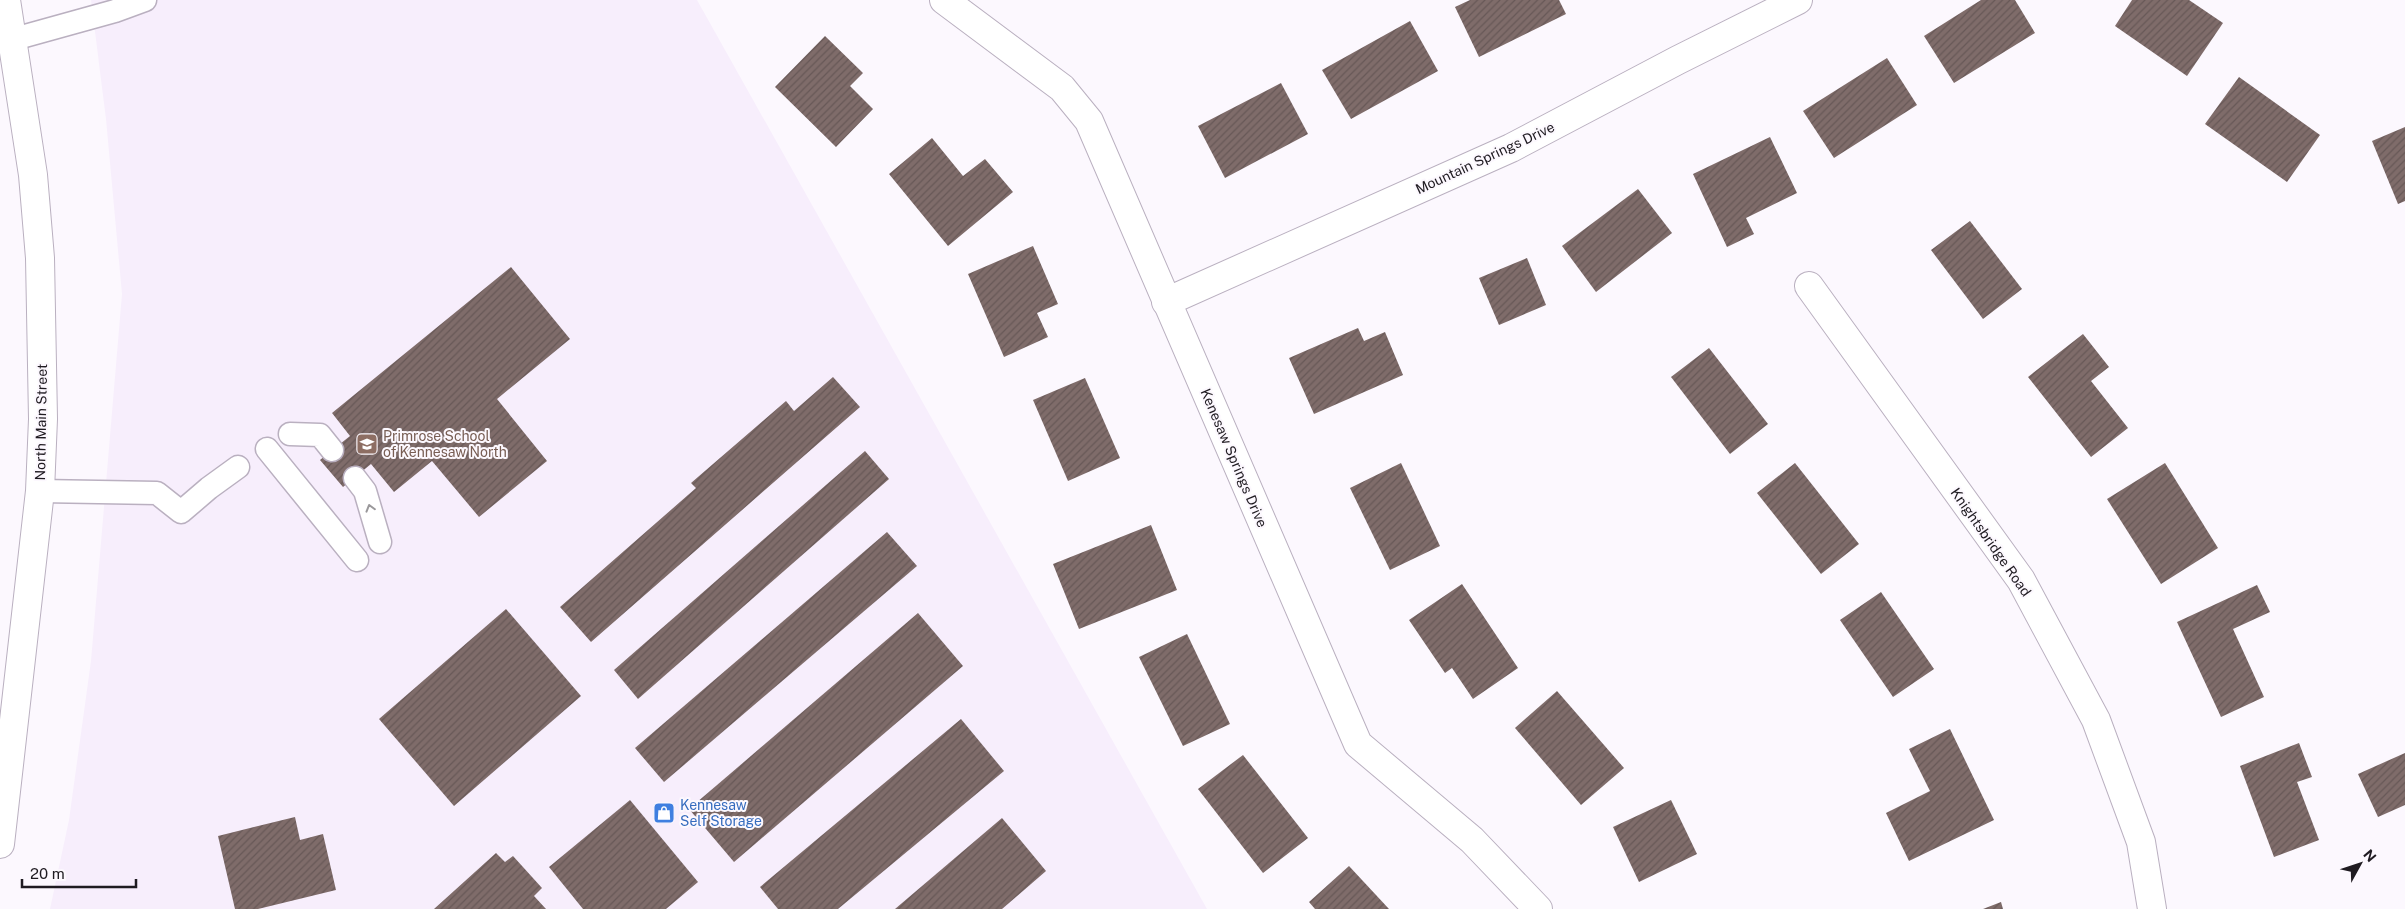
<svg xmlns="http://www.w3.org/2000/svg" width="2405" height="909" viewBox="0 0 2405 909" font-family="'Public Sans',sans-serif">
	<defs>
		<pattern id="building-hatch" width="6" height="6" patternUnits="userSpaceOnUse" patternTransform="scale(1.25)"><rect width="6" height="6" fill="#7f6c6a"/><path d="M-1 1l2-2M0 6l6-6M5 7l2-2" fill="none" stroke="#675857"/></pattern>
	</defs>
	<rect width="100%" height="100%" fill="#fcf8fe"/>
	<polygon fill="#f7eefc" points="91,0 697,0 1207,909 50,909 69,820 91,661 122,294 106,119"/>
	<g fill="url(#building-hatch)">
		<polygon points="1470,0 1559,0 1566,14 1479,57 1455,7"/>
		<polygon points="1981,0 2015,0 2035,33 1954,83 1924,36"/>
		<polygon points="2132,0 2189,0 2223,23 2187,76 2115,26"/>
		<polygon points="1410,21 1438,71 1351,119 1322,70"/>
		<polygon points="825,36 863,73 850,86 873,109 836,147 775,87"/>
		<polygon points="1887,58 1917,105 1834,158 1803,111"/>
		<polygon points="2239,77 2320,135 2287,182 2205,124"/>
		<polygon points="1281,83 1308,134 1225,178 1198,126"/>
		<polygon points="2405,127 2405,201 2398,204 2372,141"/>
		<polygon points="1770,137 1797,193 1746,218 1754,234 1727,247 1693,174"/>
		<polygon points="932,138 963,176 985,159 1013,192 948,246 889,174"/>
		<polygon points="1638,189 1672,233 1596,292 1562,246"/>
		<polygon points="1970,221 2022,289 1983,319 1931,250"/>
		<polygon points="1033,246 1058,304 1037,313 1048,337 1004,357 968,274"/>
		<polygon points="1527,258 1546,305 1499,325 1479,278"/>
		<polygon points="511,267 570,339 497,399 547,461 479,517 432,461 394,492 371,464 343,487 320,460 350,436 332,413"/>
		<polygon points="1358,328 1364,341 1385,332 1403,375 1314,414 1289,358"/>
		<polygon points="2083,334 2109,367 2091,381 2128,428 2091,457 2028,377"/>
		<polygon points="1709,348 1768,424 1730,454 1671,377"/>
		<polygon points="833,377 860,407 591,642 560,607 696,488 691,483 786,401 794,411"/>
		<polygon points="1085,378 1120,458 1068,481 1033,400"/>
		<polygon points="865,451 889,479 638,699 614,670"/>
		<polygon points="1401,463 1440,546 1390,570 1350,488"/>
		<polygon points="1795,463 1859,544 1821,574 1757,493"/>
		<polygon points="2165,463 2218,548 2161,584 2107,499"/>
		<polygon points="1151,525 1177,590 1079,629 1053,564"/>
		<polygon points="887,532 917,566 664,782 635,748"/>
		<polygon points="1462,584 1518,668 1473,699 1452,668 1445,673 1409,620"/>
		<polygon points="2257,585 2270,612 2233,629 2264,697 2221,717 2177,622"/>
		<polygon points="1881,592 1934,669 1893,697 1840,620"/>
		<polygon points="506,609 581,696 454,806 379,719"/>
		<polygon points="918,613 963,666 734,862 689,809"/>
		<polygon points="1187,634 1230,724 1183,746 1139,657"/>
		<polygon points="1557,691 1624,768 1581,805 1515,728"/>
		<polygon points="961,719 1004,771 838,909 778,909 760,887"/>
		<polygon points="1950,729 1994,820 1909,861 1886,813 1930,791 1909,749"/>
		<polygon points="2299,743 2312,777 2297,782 2319,840 2274,857 2240,766"/>
		<polygon points="2405,753 2405,805 2378,817 2358,774"/>
		<polygon points="1243,755 1308,838 1263,873 1198,789"/>
		<polygon points="630,800 698,882 666,909 583,909 549,867"/>
		<polygon points="1671,800 1697,854 1639,882 1613,827"/>
		<polygon points="295,817 300,840 323,834 336,890 258,909 235,909 218,836"/>
		<polygon points="1002,818 1046,871 1002,909 895,909"/>
		<polygon points="496,853 505,862 513,856 542,888 534,896 546,909 434,909"/>
		<polygon points="1349,866 1389,909 1315,909 1309,902"/>
		<polygon points="2001,902 2003,909 1983,909"/>
	</g>
	<g fill="none" stroke-linecap="round" stroke-linejoin="round">
		<g stroke="#bab0c0" stroke-width="25">
			<g id="lane">
				<polyline points="14,39 115,11 145,0"/>
				<polyline points="290,434 320,435 332,450"/>
				<polyline points="267,449 357,560"/>
				<polyline points="355,478 365,491 380,542"/>
				<polyline points="40,491 157,493 181,512 209,488 238,467"/>
			</g>
		</g>
		<g stroke="#bab0c0" stroke-width="30">
			<g id="street">
				<polyline points="944,0 1062,88 1089,121 1358,744 1472,840 1538,909"/>
				<polyline points="1809,286 2021,580 2096,720 2141,842 2152,909"/>
				<polyline points="1166,302 1511,148 1678,60 1798,0"/>
			</g>
		</g>
		<g stroke="#bab0c0" stroke-width="30">
			<polyline id="secondary" points="0,844 40,491 43,419 40,258 33,175 6,0"/>
		</g>
		<use href="#lane" stroke="#fff" stroke-width="22"/>
		<use href="#street" stroke="#fff" stroke-width="28"/>
		<use href="#secondary" stroke="#fff" stroke-width="28"/>
	</g>
	<defs><path id="oneway-chevron" d="M-2-3.5L2.5 0L-2 3.5" fill="none" stroke-width="1.6" stroke-linecap="round" stroke-linejoin="round" transform="scale(1.25)"/></defs>
	<use stroke="#9a989b" href="#oneway-chevron" transform="translate(370 508) rotate(-106)"/>
	<defs>
		<g id="school-square" transform="scale(1.125)"><rect x="-9" y="-9" width="18" height="18" rx="4" fill="#8d6e63" stroke="#fcf8fe"/><path d="M0-5L7-2L0 1L-7-2ZM-4 1L0 2.5L4 1V4Q0 6-4 4Z" fill="#fff"/></g>
		<g id="shop-square" transform="scale(1.125)"><rect x="-9" y="-9" width="18" height="18" rx="4" fill="#3f7fe0" stroke="#fcf8fe"/><path d="M-5-2.5h2.3a2.7 3.5 0 0 1 5.4 0H5L5.5 6h-11ZM-1.5-2.5h3a1.5 2.3 0 0 0-3 0Z" fill="#fff"/></g>
	</defs>
	<g fill-rule="evenodd">
		<use href="#school-square" x="367" y="444"/>
		<use href="#shop-square" x="664" y="813"/>
	</g>
	<g text-anchor="middle" dominant-baseline="central" stroke-width="4" stroke-linejoin="round" paint-order="stroke">
		<g font-size="14" fill="#1f1b21" stroke="#fcf8fe">
			<text transform="translate(1485 158) rotate(-25)">Mountain Springs Drive</text>
			<text transform="translate(41 422) rotate(-89)">North Main Street</text>
			<text transform="translate(1234 458) rotate(67)">Kenesaw Springs Drive</text>
			<text transform="translate(1991 542) rotate(55)">Knightsbridge Road</text>
		</g>
		<g font-size="14" fill="#785e54" stroke="#fcf8fe" text-anchor="start">
			<text x="383" y="436">Primrose School<tspan x="383" dy="16">of Kennesaw North</tspan></text>
		</g>
		<g font-size="14" fill="#366cbe" stroke="#fcf8fe" text-anchor="start">
			<text x="680" y="805">Kennesaw<tspan x="680" dy="16">Self Storage</tspan></text>
		</g>
	</g>
	<g transform="translate(2360 864) rotate(50)" stroke="#fcf8fe" stroke-width="4" paint-order="stroke">
	<path d="M0-4L9 19L0 12L-9 19Z" fill="#1f1b21"/>
	<text y="-8" font-size="14" font-weight="bold" text-anchor="middle" fill="#1f1b21">N</text>
	</g>
	<path d="M22 879v8h114v-8" fill="none" stroke="#1f1b21" stroke-width="2.5"/>
	<text x="30" y="879" font-size="15" fill="#1f1b21" stroke="#fcf8fe" stroke-width="4" paint-order="stroke">20 m</text>
</svg>
